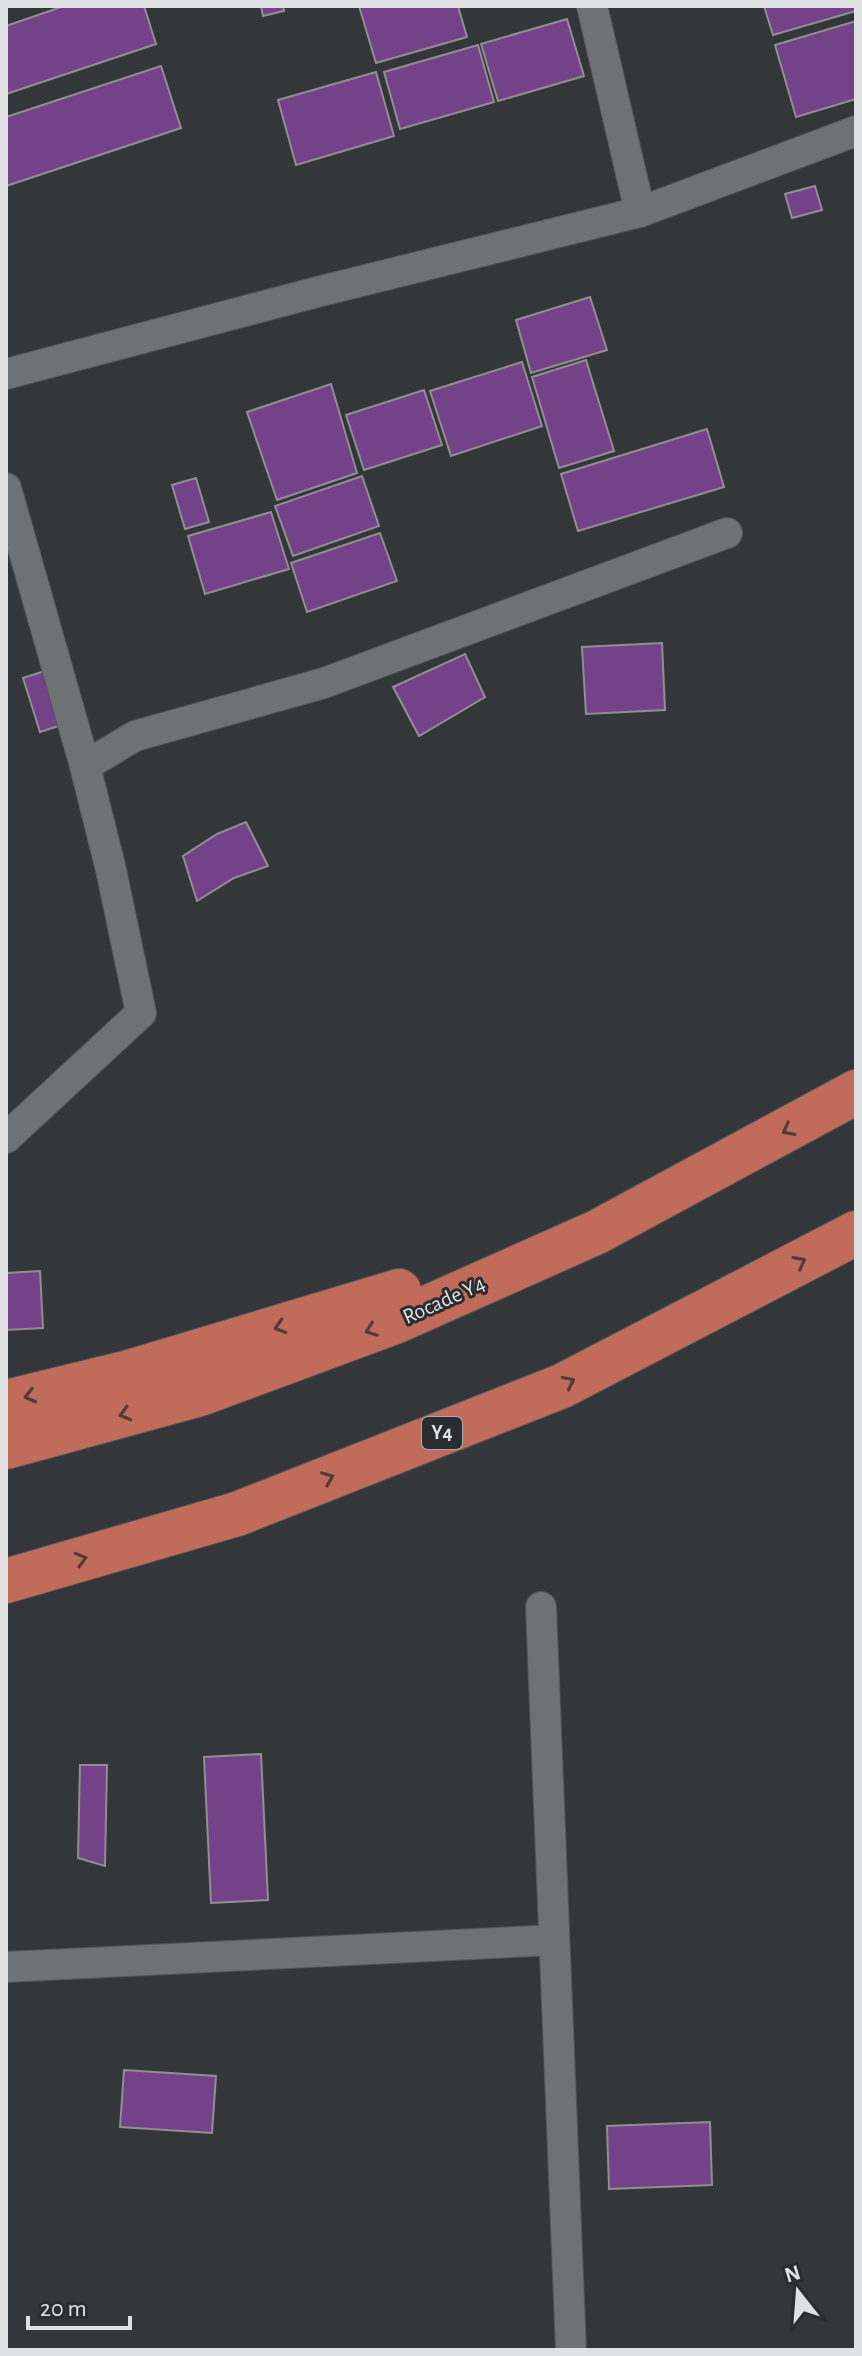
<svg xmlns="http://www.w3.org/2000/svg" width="862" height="2356" viewBox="0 0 862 2356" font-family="'Alegreya Sans',sans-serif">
	<rect width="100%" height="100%" fill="#34373a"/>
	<g fill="#744289" stroke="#918e92" stroke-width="2">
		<polygon points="64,6 144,6 156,44 6,94 6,26"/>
		<polygon points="261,6 283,6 284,11 263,16"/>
		<polygon points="359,6 458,6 467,37 376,63"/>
		<polygon points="764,6 856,6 856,11 773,35"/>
		<polygon points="567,19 584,76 498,101 481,44"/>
		<polygon points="856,21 856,99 796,117 775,45"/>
		<polygon points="478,45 494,102 400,129 384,72"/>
		<polygon points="161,66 181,128 6,186 6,117"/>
		<polygon points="376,72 394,136 296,165 278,100"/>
		<polygon points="815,186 822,210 792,218 785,194"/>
		<polygon points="590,297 607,350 531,373 516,320"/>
		<polygon points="586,360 614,451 559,468 532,377"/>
		<polygon points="522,362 542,426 451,456 430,391"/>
		<polygon points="331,384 357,473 277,500 247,412"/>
		<polygon points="424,390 442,445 364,470 346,415"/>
		<polygon points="707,429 724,487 578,531 561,474"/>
		<polygon points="362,476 379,526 293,556 275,506"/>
		<polygon points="196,478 209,522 185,529 172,485"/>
		<polygon points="271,512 289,569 205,594 188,536"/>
		<polygon points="380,533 397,581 307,612 291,563"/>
		<polygon points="662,643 665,710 586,714 582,647"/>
		<polygon points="465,654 485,697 419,736 393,687"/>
		<polygon points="51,669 68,723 40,732 23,678"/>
		<polygon points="246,822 268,866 234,878 197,901 183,856 217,834"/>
		<polygon points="40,1271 43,1328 6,1330 6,1273"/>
		<polygon points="261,1754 268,1900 211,1903 204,1757"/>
		<polygon points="80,1765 107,1765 105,1866 78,1858"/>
		<polygon points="124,2070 216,2076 212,2133 120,2127"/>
		<polygon points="710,2122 712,2185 609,2189 607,2126"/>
	</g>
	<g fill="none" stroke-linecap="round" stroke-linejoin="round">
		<g stroke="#525557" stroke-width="32">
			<g id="minor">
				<polyline points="592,6 640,212"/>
				<polyline points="6,374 321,291 640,212 856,131"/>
				<polyline points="6,488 85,766 111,870 141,1013 6,1138"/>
				<polyline points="85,766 135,736 324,683 727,533"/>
				<polyline points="541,1607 571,2350"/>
				<polyline points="6,1967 554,1940"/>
			</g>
		</g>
		<g stroke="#525557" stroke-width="46">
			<g id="trunk">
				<polyline points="6,1402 129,1372 399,1291"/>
				<polyline points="6,1447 200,1394 397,1321 597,1232 856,1092"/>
				<polyline points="6,1581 237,1514 562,1386 856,1233"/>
			</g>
		</g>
		<use href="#minor" stroke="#6e7275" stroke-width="30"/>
		<use href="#trunk" stroke="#c16c5a" stroke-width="44"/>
	</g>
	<defs><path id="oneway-chevron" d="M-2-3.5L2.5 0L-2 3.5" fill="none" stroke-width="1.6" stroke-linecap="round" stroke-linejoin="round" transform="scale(2)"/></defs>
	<g stroke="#503d3a">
		<use href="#oneway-chevron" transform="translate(788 1130) rotate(152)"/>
		<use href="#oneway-chevron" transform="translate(800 1262) rotate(-28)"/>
		<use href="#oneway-chevron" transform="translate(280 1327) rotate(163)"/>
		<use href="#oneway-chevron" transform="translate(371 1330) rotate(160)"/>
		<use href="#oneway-chevron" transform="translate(569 1382) rotate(-26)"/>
		<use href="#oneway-chevron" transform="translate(30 1396) rotate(166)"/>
		<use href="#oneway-chevron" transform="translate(125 1414) rotate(165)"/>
		<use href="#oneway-chevron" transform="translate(328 1478) rotate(-22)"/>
		<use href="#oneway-chevron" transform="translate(81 1559) rotate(-16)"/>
	</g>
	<g text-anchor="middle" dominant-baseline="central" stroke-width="6" stroke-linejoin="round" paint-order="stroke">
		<rect fill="#2a2d30" stroke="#a9abad" stroke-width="2" x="422" y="1417" width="40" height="32" rx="6"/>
		<g font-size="20" font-weight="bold" fill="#dfe1e3">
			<text x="442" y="1433">Y4</text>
		</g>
		<g font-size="22" fill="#dfe1e3" stroke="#2a2d30">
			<text transform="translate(444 1300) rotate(-24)">Rocade Y4</text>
		</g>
	</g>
	<rect width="862" height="2356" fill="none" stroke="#dfe1e3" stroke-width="16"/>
	<g transform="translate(798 2292) rotate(343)" stroke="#2a2d30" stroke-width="6" paint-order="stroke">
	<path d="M0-6L14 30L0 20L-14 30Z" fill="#dfe1e3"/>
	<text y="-12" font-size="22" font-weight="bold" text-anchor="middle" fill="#dfe1e3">N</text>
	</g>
	<path d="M28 2316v12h102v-12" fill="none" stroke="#dfe1e3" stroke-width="4"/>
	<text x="40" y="2316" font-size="24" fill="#dfe1e3" stroke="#2a2d30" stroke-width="6" paint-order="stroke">20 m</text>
</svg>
